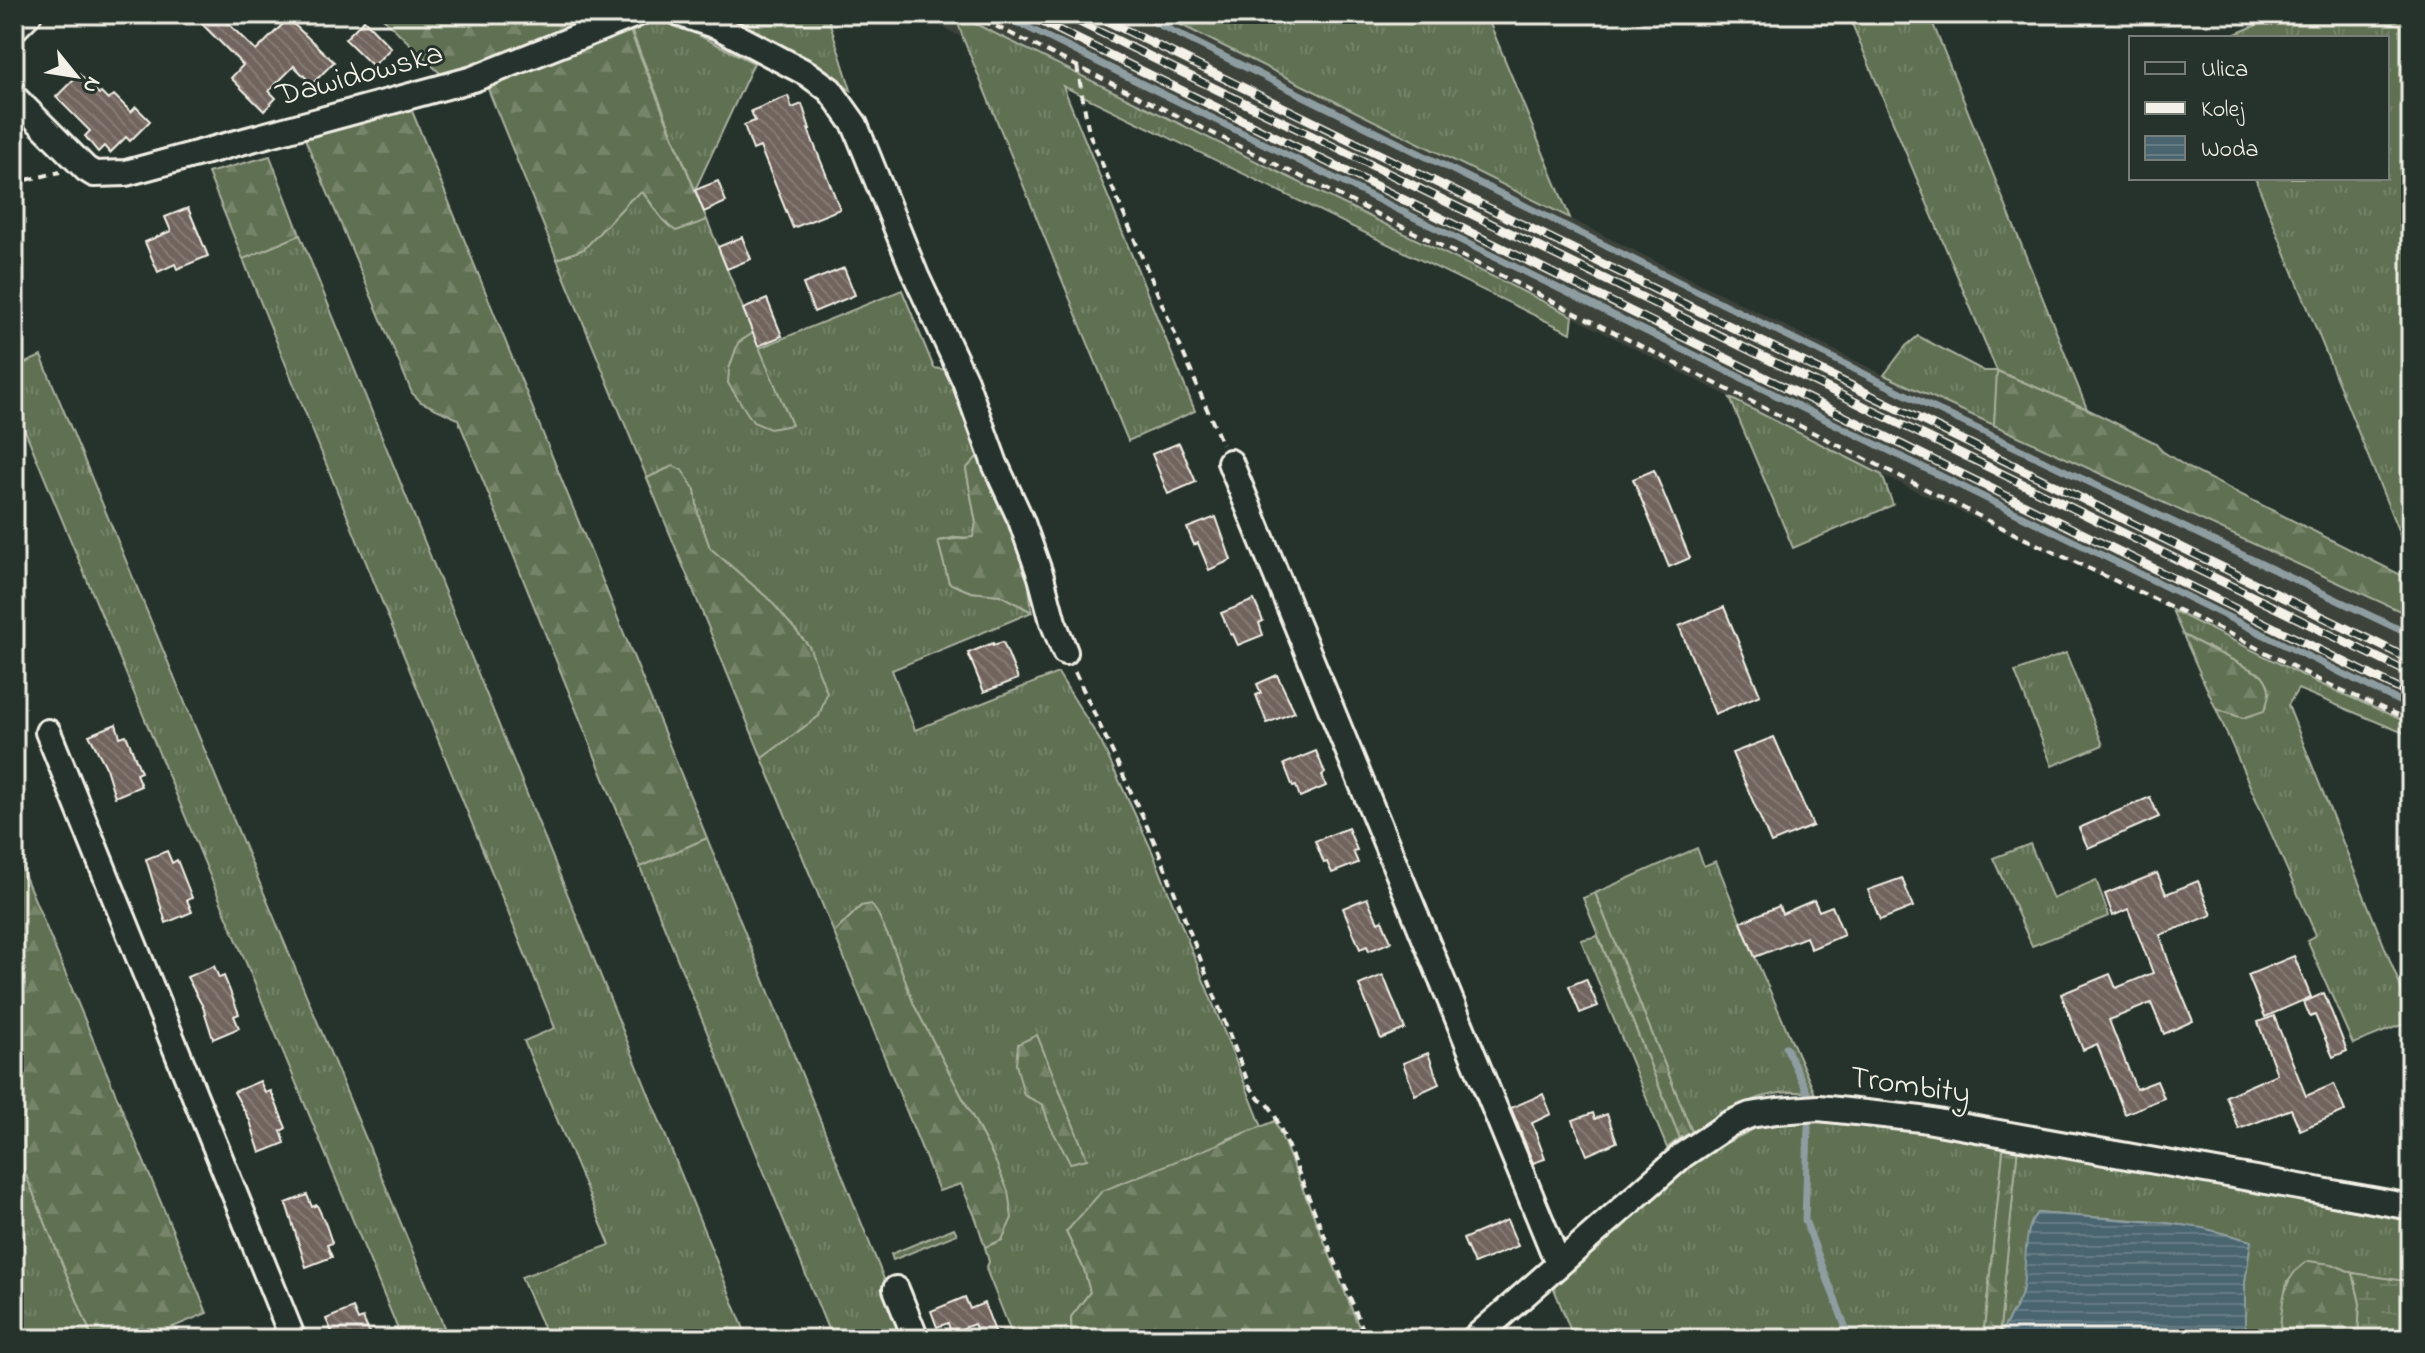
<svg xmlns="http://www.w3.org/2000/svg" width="2425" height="1353" viewBox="0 0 2425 1353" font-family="'Indie Flower',sans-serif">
	<defs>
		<pattern id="grass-tufts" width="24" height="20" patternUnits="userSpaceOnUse" patternTransform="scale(2)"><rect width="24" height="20" fill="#5e6f52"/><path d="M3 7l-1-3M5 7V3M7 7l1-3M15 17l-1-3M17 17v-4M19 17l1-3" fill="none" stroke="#76846b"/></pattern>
		<pattern id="forest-firs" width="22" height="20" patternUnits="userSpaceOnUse" patternTransform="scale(2)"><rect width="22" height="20" fill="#5e6f52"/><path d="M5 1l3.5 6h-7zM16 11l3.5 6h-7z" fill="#76846b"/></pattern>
		<pattern id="wetland-marsh" width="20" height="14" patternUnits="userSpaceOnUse" patternTransform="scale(2)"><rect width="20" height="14" fill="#5e6f52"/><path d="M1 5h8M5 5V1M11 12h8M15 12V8" fill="none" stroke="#76846b"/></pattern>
		<pattern id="water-rules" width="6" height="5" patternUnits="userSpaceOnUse" patternTransform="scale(2)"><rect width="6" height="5" fill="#4a6570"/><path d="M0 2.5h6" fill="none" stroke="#657c84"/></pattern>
		<pattern id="building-back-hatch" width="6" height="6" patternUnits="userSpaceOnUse" patternTransform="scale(2)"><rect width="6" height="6" fill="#71645d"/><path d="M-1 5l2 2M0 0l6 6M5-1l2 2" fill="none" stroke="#867b74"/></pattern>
	</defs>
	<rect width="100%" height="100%" fill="#26332d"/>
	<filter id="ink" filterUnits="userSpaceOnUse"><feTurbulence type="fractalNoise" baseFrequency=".0125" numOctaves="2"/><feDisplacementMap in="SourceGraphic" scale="16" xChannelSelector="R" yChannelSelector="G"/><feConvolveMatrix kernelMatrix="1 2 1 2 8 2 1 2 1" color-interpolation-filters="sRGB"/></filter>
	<g filter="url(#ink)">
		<g fill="#3c423b">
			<polygon points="918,14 955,14 963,38"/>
			<polygon points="956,14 1159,14 1884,375 2411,616 2411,724 2316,682 2172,610 1882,475 1457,258 1307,187"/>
		</g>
		<g fill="url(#grass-tufts)" stroke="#a9b09d" stroke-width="2" fill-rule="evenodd">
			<polygon points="714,14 827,14 851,90 766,39"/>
			<polygon points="955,14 1573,316 1571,333 1063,86 1195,411 1128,441 963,38"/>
			<polygon points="1159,14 1486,14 1570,218"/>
			<polygon points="1848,14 1929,14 2087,409 1998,371 1994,425 1884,375 1906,346 1918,336 1984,371 1997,371"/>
			<polygon points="2282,14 2411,14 2411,562 2255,178 2387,178 2387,38 2226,38"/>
			<polygon points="662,17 754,63 695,190 632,32"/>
			<path d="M642 192C654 205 660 222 676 231L707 220 753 333 738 343 791 424 759 348 902 290 934 368 947 370 980 454 966 469 976 523 973 538 957 537 938 541 949 583 971 592 1000 595 1032 612 892 670 915 730 1058 673 1101 742 1152 851 1262 1127 1230 1138 1066 1232 1084 1269 1090 1292 1071 1317 1072 1339H1014L986 1269 989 1262 985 1247 1002 1240 994 1158 914 1005 893 947 861 906 834 933 762 758 819 716 770 600 710 548 698 514 695 490 673 466 647 478 557 259 584 249 631 199ZM1037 1035 1087 1159 1049 1124 1043 1105Z"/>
			<polygon points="300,235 748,1339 548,1339 521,1277 610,1245 524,1041 555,1028 243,259"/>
			<polygon points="41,356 449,1339 402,1339 350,1213 14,404 14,368"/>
			<polygon points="1730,398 1882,475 1893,505 1793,548"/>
			<polygon points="2172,610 2316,682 2411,724 2411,736 2298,689 2288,705 2411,1013 2411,1021 2353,1044 2307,940 2316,935 2216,709 2243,718 2262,675 2183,635"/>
			<polygon points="2066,653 2103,745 2052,766 2015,672"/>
			<polygon points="707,838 908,1339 832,1339 640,867"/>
			<polygon points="2030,844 2053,899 2096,880 2109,916 2032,946 1993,858"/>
			<path d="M1697 848 1704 866 1716 861 1748 941 1815 1094C1768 1085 1731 1109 1692 1132L1595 893Z"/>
			<polygon points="1598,936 1680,1138 1667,1148 1581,940"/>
			<polygon points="1808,1118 1929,1129 2004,1143 1983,1339 1574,1339 1553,1286 1698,1157 1756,1128 1785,1120"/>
			<path d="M2018 1145 2411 1217V1282L2353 1273 2332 1264 2287 1281 2279 1339H2245V1282L2250 1241C2181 1218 2109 1220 2038 1213L2021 1297 1999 1336Z"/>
			<polygon points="14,1146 93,1339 14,1339"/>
			<polygon points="954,1228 957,1234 893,1260 891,1254"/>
		</g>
		<g fill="url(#forest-firs)" stroke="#a9b09d" stroke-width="2">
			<polygon points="379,14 602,14 445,78"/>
			<path d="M628 26 707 220 676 231C660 222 655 205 642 192L631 199 584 249 557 259 486 84 571 54Z"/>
			<polygon points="410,106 707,838 640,867 458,419 421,402 412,393 303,134"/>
			<polygon points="270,156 300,235 243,259 208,173"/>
			<polygon points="753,333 792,425 770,429 753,422 728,383 729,369 738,343"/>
			<polygon points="1997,371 2087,409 2156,443 2162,451 2190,469 2411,580 2411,616 1994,425"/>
			<polygon points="980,454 1019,544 1027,571 1032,612 1000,595 971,592 949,583 938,541 973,537 976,523 966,469"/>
			<polygon points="673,466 682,470 695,490 698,514 710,548 770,600 809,646 827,693 819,716 762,758 647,478"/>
			<path d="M2183 635 2262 675C2272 687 2270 697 2264 711L2243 718 2216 709Z"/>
			<polygon points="14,850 207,1313 144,1339 93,1339 14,1146"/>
			<polygon points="1595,893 1692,1132 1680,1138 1583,898"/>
			<polygon points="871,904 878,914 893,947 914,1005 994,1158 1008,1191 1012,1218 1002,1240 985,1247 976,1219 961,1184 939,1191 834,933 861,906"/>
			<polygon points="1037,1035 1087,1159 1070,1163 1049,1124 1043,1105 1024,1095 1016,1064 1018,1044"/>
			<polygon points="1275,1121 1364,1339 1072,1339 1071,1317 1090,1292 1084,1269 1066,1232 1102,1191"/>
			<polygon points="2004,1143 2018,1145 1999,1339 1983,1339"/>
			<path d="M2308 1261 2332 1264 2353 1273 2360 1303 2358 1339H2279C2283 1308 2279 1278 2308 1261Z"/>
		</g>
		<polygon fill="url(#wetland-marsh)" stroke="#a9b09d" stroke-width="2" points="2353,1273 2411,1282 2411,1339 2358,1339 2360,1303"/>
		<path fill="url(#water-rules)" stroke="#8e9da0" stroke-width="2" d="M2037 1213 2167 1223 2203 1228 2251 1241 2245 1282V1339H1999C2004 1323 2017 1309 2022 1293 2027 1270 2022 1230 2037 1213Z"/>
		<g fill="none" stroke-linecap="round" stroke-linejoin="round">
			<g stroke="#8e9da0" stroke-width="7">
				<polyline points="1000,14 2411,707"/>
				<polyline points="1138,14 1925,404 2411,635"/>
				<polyline points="1786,1047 1809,1096"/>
				<polyline points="1808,1127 1805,1220 1850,1339"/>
			</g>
		</g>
		<g fill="url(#building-back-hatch)" stroke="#f4f1e8" stroke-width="2">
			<polygon points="192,14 219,14 256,51 288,19 334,62 312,84 294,66 269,91 276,98 264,111 231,78 243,65"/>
			<polygon points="364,20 391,48 373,66 345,39"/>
			<polygon points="79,74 99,94 101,93 108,100 114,95 131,112 136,107 150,121 130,141 126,137 110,153 104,146 98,152 85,136 90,131 56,97"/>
			<polygon points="788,96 792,108 802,104 810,129 808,129 840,209 793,228 760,147 753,150 744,125 755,121 751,111"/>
			<polygon points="718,181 726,202 704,212 695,190"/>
			<polygon points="188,208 208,256 177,269 175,264 158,272 145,242 171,231 165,217"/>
			<polygon points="742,237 751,259 727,269 718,247"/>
			<polygon points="844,268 855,295 814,312 803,284"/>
			<polygon points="767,299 782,336 758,346 743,309"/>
			<polygon points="1179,443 1196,482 1168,494 1152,454"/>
			<polygon points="1654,470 1690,558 1669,567 1633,479"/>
			<polygon points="1216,517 1231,560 1209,570 1198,543 1194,545 1187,528"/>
			<polygon points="1254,600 1263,621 1259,623 1263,635 1238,645 1233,634 1231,635 1221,613"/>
			<polygon points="1724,607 1760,695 1715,714 1679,626"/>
			<polygon points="1003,642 1018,679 984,692 968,653 993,643 993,645"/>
			<polygon points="1277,675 1295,712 1267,723 1256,695 1261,693 1257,684"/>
			<polygon points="116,724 120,737 126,735 141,772 136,774 141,786 115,797 105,765 89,735"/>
			<polygon points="1774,737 1813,826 1771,843 1732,753"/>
			<polygon points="1316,751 1325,773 1322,775 1326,786 1300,797 1296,786 1293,787 1284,764"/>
			<polygon points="2150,797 2159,817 2088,848 2079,828"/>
			<polygon points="1348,828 1357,850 1353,851 1358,863 1332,873 1327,862 1324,863 1315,841"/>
			<polygon points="167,851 172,863 177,860 192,898 187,900 192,912 166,923 146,859"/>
			<polygon points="2157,873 2166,894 2198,881 2212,915 2160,935 2170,966 2193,1021 2164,1034 2151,1003 2109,1020 2136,1089 2157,1081 2164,1098 2125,1114 2097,1044 2083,1050 2061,994 2110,974 2116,988 2153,973 2128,909 2113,916 2105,894"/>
			<polygon points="1902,878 1913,907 1880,920 1868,890"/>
			<polygon points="1367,898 1378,922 1382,920 1391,942 1369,951 1367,946 1360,949 1343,908"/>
			<polygon points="1814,900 1819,911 1832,906 1844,935 1811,949 1806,937 1755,957 1741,922 1779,906 1782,914"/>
			<polygon points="2294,956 2311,997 2265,1017 2248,975"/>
			<polygon points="214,966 219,978 224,976 239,1014 234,1016 239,1028 213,1039 203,1007 187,977"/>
			<polygon points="1383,975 1405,1029 1381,1039 1359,985"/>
			<polygon points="1586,979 1598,1006 1580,1013 1569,986"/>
			<polygon points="2324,993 2347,1051 2333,1057 2315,1015 2310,1017 2304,1002"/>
			<polygon points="2274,1016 2306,1096 2334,1084 2345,1111 2300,1130 2291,1109 2239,1129 2226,1096 2277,1074 2258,1022"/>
			<polygon points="1428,1053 1439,1084 1415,1095 1403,1063"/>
			<polygon points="260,1081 265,1093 271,1091 286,1128 281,1131 285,1143 260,1153 250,1121 234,1092"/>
			<polygon points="1543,1094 1551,1114 1532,1123 1545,1159 1533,1163 1511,1108"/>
			<polygon points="1593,1113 1595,1119 1607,1114 1617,1142 1587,1155 1573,1120"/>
			<polygon points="307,1195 312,1207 317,1205 326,1225 332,1243 327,1245 332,1257 306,1267 286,1203"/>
			<polygon points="1507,1220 1518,1246 1474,1264 1463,1239"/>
			<polygon points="965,1297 970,1309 984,1303 998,1339 981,1339 974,1324 951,1333 948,1323 937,1327 931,1311"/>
			<polygon points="353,1308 358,1320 363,1318 372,1339 335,1339 326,1319"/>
		</g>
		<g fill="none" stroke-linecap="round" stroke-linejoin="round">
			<g stroke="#f4f1e8" stroke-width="30">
				<g id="minor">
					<polyline points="681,14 717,26 808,74 830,90 855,125 916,276 965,381 995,464 1021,520 1041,577 1053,622 1065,652"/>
					<polyline points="14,29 29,14"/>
					<polyline points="14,97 86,169 94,174 126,173 473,79 636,14"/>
					<polyline points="1230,462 1558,1263"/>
					<polyline points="48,732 293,1339"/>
					<polyline points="896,1289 916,1339"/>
					<polyline points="1474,1339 1683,1155 1729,1124 1750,1115 1777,1111 1819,1108 1921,1119 2411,1207"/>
				</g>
			</g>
			<g stroke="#f4f1e8" stroke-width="4" stroke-dasharray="8 6" stroke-linecap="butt">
				<polyline points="971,14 1460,255 2019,536 2232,635 2319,680 2411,721"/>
				<polyline points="1077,66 1089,133 1222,444"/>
				<polyline points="14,183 60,172"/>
				<polyline points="1075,672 1159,852 1249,1085 1260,1100 1268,1104 1274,1113 1367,1339"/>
			</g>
			<use href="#minor" stroke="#26332d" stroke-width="24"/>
			<g stroke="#f4f1e8" stroke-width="9">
				<g id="rail">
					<polyline points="1026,14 2411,695"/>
					<polyline points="1063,14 2411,674"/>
					<polyline points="1093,14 2411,660"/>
				</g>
			</g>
			<use href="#rail" stroke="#26332d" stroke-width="6" stroke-dasharray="18" stroke-linecap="butt"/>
		</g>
	</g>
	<g text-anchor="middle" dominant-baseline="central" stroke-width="6" stroke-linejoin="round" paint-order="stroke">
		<g font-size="32" fill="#f4f1e8" stroke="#26332d">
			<text transform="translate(360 76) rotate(-15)">Dawidowska</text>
			<text transform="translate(1910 1087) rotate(8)">Trombity</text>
		</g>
	</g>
	<rect width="2425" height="1353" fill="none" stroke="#26332d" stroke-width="48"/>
	<rect x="24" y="24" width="2377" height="1305" fill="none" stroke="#f4f1e8" stroke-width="3" filter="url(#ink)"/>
	<rect x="2129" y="36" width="260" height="144" fill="#26332d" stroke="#787f78" stroke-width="2"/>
	<rect x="2145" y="62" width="40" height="12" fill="#26332d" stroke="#787f78" stroke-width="2"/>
	<text x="2201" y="76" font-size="24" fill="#f4f1e8">Ulica</text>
	<rect x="2145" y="102" width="40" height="12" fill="#f4f1e8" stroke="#787f78" stroke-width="2"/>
	<text x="2201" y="116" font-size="24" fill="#f4f1e8">Kolej</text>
	<rect x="2145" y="136" width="40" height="24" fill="url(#water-rules)" stroke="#787f78" stroke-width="2"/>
	<text x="2201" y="156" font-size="24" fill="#f4f1e8">Woda</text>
	<g transform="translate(76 76) rotate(120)" stroke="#26332d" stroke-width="6" paint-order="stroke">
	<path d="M0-6L14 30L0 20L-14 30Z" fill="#f4f1e8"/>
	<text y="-12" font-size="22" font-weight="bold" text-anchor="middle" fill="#f4f1e8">N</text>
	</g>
</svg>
